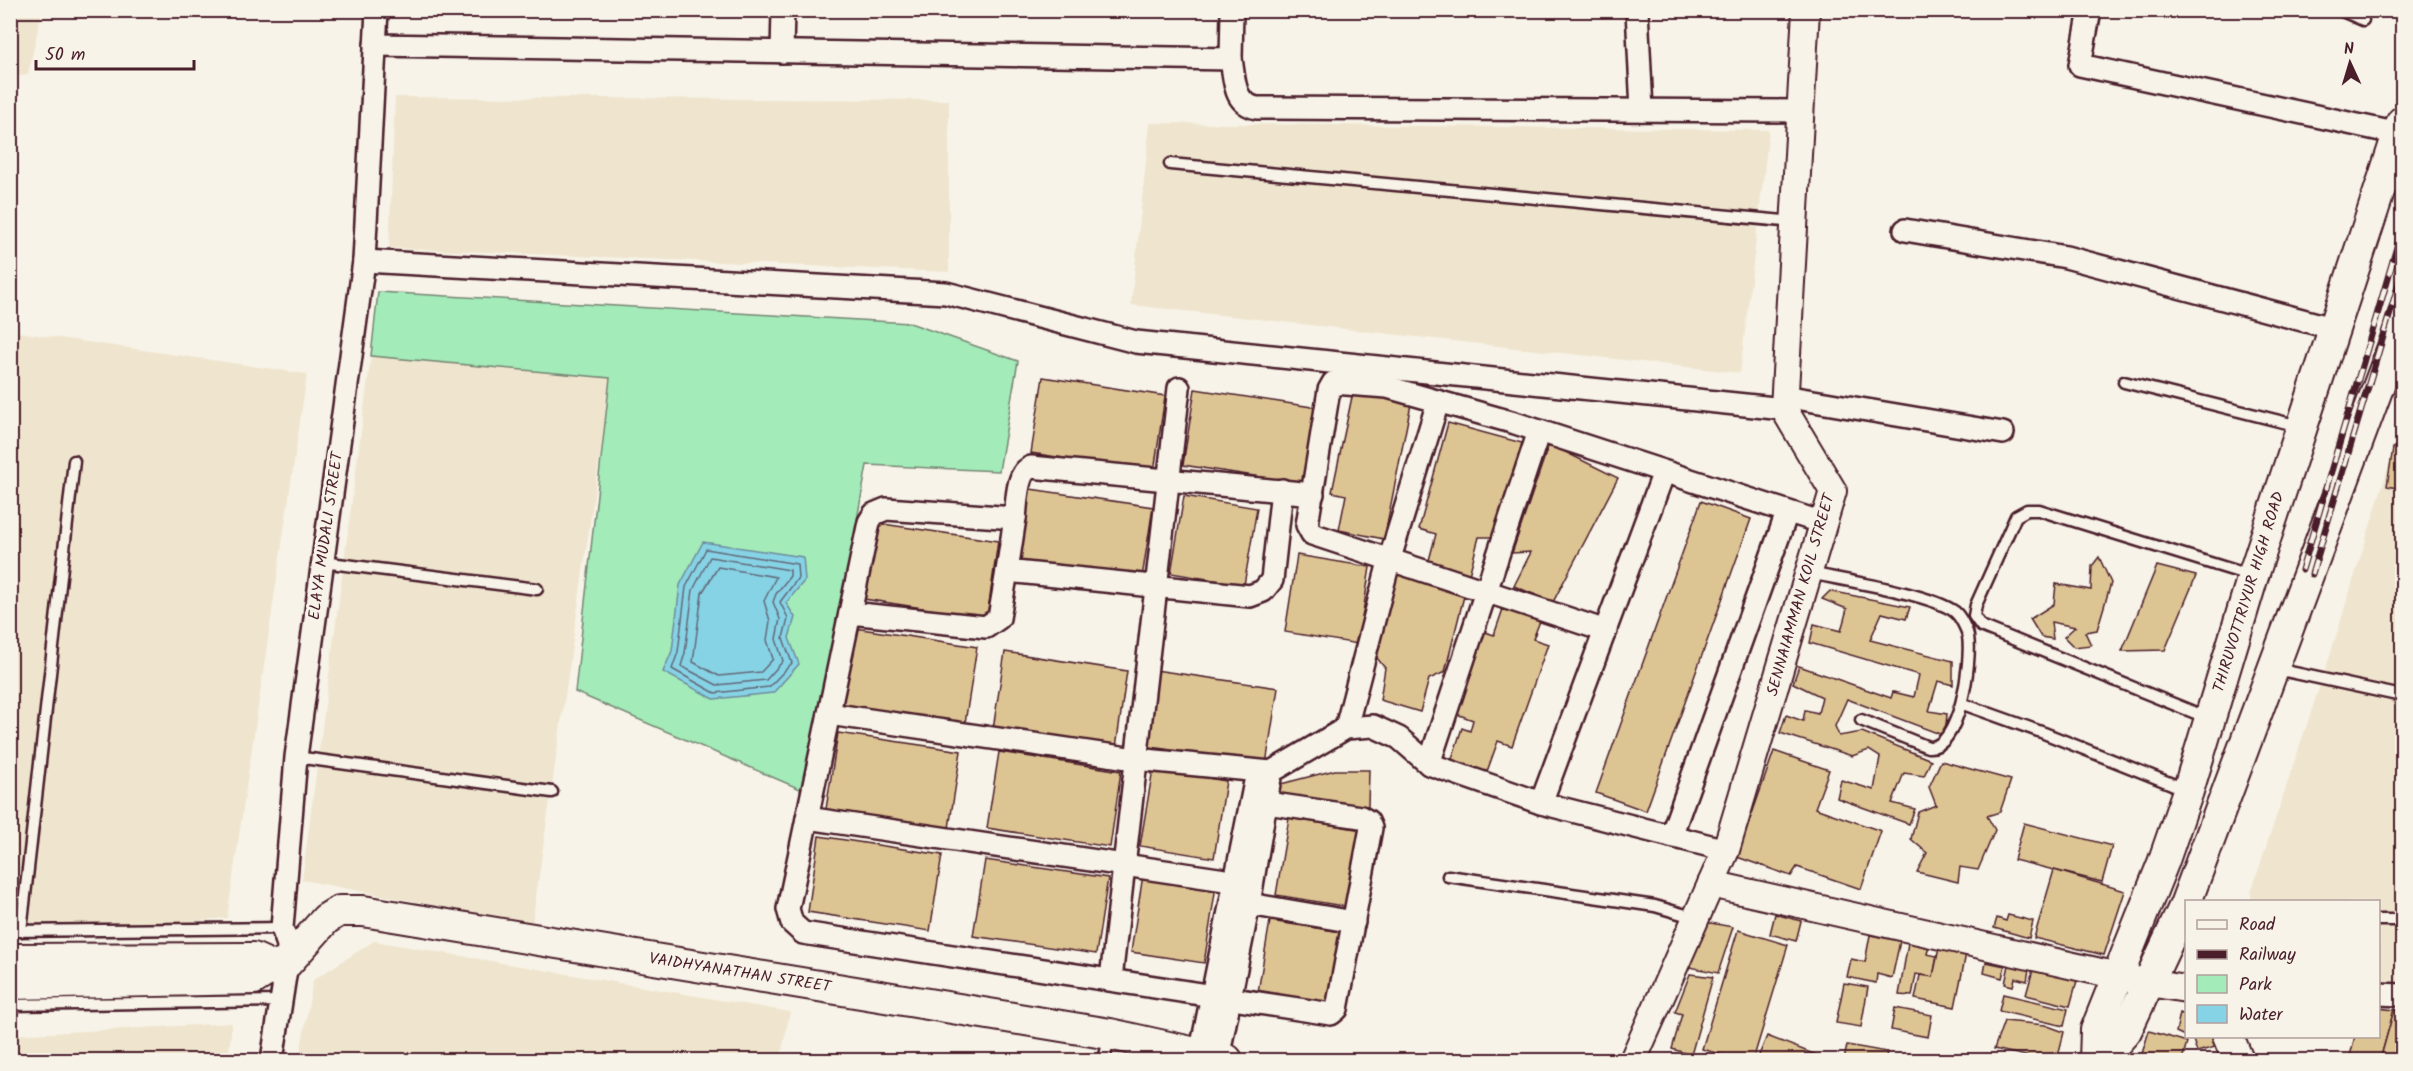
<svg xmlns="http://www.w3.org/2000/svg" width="2413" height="1071" viewBox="0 0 2413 1071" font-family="Kalam,sans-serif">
	<rect width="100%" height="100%" fill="#f7f3e8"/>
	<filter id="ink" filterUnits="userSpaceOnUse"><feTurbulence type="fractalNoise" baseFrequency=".0167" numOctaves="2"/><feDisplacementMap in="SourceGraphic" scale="12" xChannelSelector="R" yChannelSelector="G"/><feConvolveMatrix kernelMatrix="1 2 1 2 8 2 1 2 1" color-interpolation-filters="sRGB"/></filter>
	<g filter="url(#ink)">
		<g fill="#efe5ce">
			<polygon points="10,11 42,11 28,75 11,77"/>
			<polygon points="395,97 949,100 949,272 389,248"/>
			<polygon points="1150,123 1769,130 1740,373 1131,305"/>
			<polygon points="11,331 307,374 227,918 11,939"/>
			<polygon points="371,356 611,378 532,924 302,880"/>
			<polygon points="2402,423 2402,989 2379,987 2378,902 2251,902 2251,892 2331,652"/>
			<polygon points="374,941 790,1012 780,1060 299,1060 313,980"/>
			<polygon points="232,1023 228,1060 11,1060 11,1035"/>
		</g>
		<polygon fill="#a3ebb9" stroke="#768572" stroke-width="1.5" points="378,292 910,323 1018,361 999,471 867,465 807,792 575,692 610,378 371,356"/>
		<polygon fill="#86d3e6" stroke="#6e8b9b" stroke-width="1.5" points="703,542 803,557 805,580 786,603 795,617 789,638 799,664 773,693 714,699 663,672 672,651 680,585"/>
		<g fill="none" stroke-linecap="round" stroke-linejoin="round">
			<g stroke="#626776" stroke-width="1.5">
				<polygon points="706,549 797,564 798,578 780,602 788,618 783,638 792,663 769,687 715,693 672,669 678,652 686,587"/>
				<polygon points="710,557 790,570 790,576 776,594 773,602 780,619 776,639 783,661 766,680 717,685 681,666 685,653 693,590"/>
				<polygon points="718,567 776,577 764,601 770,621 767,640 773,659 761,672 719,676 693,662 702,593"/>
			</g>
		</g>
		<g fill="#ddc493" stroke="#4a1f2b" stroke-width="1.5">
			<polygon points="1043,377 1165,396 1154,472 1031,453"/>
			<polygon points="1195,389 1318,408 1306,484 1183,465"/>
			<polygon points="1353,392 1411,404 1384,539 1339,530 1346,495 1332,492"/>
			<polygon points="1448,423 1522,443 1497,537 1479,537 1469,575 1428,564 1436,534 1419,529"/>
			<polygon points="1549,444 1618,478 1553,602 1514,586 1531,552 1512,553"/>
			<polygon points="2393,448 2402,450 2402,489 2387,486"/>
			<polygon points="1030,489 1153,507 1141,584 1019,565"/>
			<polygon points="1184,496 1257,508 1244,585 1171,573"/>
			<polygon points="1701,501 1751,519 1646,811 1596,793"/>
			<polygon points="876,523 998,541 987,618 864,599"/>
			<polygon points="1297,555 1370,567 1358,644 1285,632"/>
			<polygon points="2099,557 2111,583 2097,630 2085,632 2091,645 2074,647 2064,637 2075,627 2051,622 2053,639 2041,637 2030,619 2054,604 2056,584 2091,590 2092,566"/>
			<polygon points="2157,566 2196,576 2165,650 2122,651"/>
			<polygon points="1395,573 1466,588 1445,672 1429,679 1420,712 1380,700 1385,668 1377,658"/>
			<polygon points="1830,591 1910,607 1906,619 1882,613 1870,640 1953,661 1953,685 1938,681 1929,711 1947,714 1945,736 1847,699 1835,726 1839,736 1862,732 1931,760 1924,776 1904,773 1892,803 1915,809 1909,824 1837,798 1841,780 1874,790 1880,757 1869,750 1852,756 1780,733 1786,715 1803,721 1805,710 1818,713 1822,697 1793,683 1799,666 1891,698 1893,692 1914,697 1919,675 1810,643 1814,624 1841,631 1847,609 1822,599"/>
			<polygon points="1503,609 1540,621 1533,639 1548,644 1512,746 1498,741 1485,777 1450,765 1462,728 1470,731 1473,720 1454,713 1482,631 1494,635"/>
			<polygon points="855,628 977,647 965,723 843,704"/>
			<polygon points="1005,652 1127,671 1116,747 993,729"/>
			<polygon points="1155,670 1278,688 1266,764 1144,746"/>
			<polygon points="838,733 961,751 949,828 826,809"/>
			<polygon points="1774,751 1829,770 1815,808 1881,831 1861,889 1797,867 1791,876 1737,857"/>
			<polygon points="999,752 1121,771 1110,847 987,828"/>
			<polygon points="1941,761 2011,780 2000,812 1987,816 1995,830 1978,870 1960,867 1958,882 1917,872 1927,853 1911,839 1918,812 1936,805 1929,787"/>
			<polygon points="1153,769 1226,781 1214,858 1140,846"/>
			<polygon points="1335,770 1369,770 1368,806 1285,800 1277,785"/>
			<polygon points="1289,818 1362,830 1349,907 1276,895"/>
			<polygon points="2024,823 2112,846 2102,882 2014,860"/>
			<polygon points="819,836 942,855 930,931 808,912"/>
			<polygon points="985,860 1108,878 1096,954 973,936"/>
			<polygon points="2054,870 2125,891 2104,955 2034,938"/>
			<polygon points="1143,875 1216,886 1204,963 1131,952"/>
			<polygon points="1775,914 1801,921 1796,941 1770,934"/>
			<polygon points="2008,915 2033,921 2029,938 1994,928 1997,918 2006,921"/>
			<polygon points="1270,921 1343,932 1331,1009 1257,998"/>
			<polygon points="1705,922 1733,927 1718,973 1685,966"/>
			<polygon points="1738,930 1788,945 1753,1060 1740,1060 1702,1049"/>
			<polygon points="1870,935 1900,941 1892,978 1877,974 1876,983 1847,977 1851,959 1865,962"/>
			<polygon points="1909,937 1930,940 1927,954 1937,956 1933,977 1916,974 1912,996 1899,995"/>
			<polygon points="1940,943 1967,949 1955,1007 1915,999 1920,975 1933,977"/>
			<polygon points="2010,960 2030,963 2027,981 2015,978 2013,986 2005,984"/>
			<polygon points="1986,962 2005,966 2002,978 1984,973"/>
			<polygon points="2034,966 2078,977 2070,1006 2026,995"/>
			<polygon points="1690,974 1713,977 1691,1055 1672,1049 1682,1014 1675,1012"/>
			<polygon points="1844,983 1868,987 1861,1027 1836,1023"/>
			<polygon points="2003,994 2068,1009 2064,1026 1999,1011"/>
			<polygon points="1895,1008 1932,1015 1928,1037 1891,1030"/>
			<polygon points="2378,1008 2394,1010 2380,1060 2349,1060 2355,1036 2378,1036"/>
			<polygon points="2394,1010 2402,1010 2402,1060 2380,1060"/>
			<polygon points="2180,1013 2186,1015 2186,1036 2211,1036 2215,1047 2197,1052 2193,1040 2176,1032"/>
			<polygon points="2004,1021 2045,1025 2064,1032 2057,1060 2044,1060 1994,1049"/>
			<polygon points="2149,1031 2187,1042 2182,1060 2140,1060"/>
			<polygon points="1767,1036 1829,1060 1757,1060"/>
			<polygon points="1847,1045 1887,1052 1885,1060 1844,1060"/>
			<polygon points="1946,1054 1965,1060 1943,1060"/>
		</g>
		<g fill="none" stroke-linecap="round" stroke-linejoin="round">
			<g stroke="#4a1f2b" stroke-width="15">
				<g id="service">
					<polyline points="2340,10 2363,20"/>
					<polyline points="1170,164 1794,222"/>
					<polyline points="2124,382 2299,426"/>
					<polyline points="322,562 537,589"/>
					<path d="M1809 573C1842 580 1932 594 1955 612 1960 616 1967 630 1968 636 1972 661 1960 750 1928 747L1861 720"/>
					<polyline points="2276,669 2402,696"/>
					<polyline points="1963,704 2044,733 2187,790"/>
					<polyline points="2208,718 1981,626 1974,616 1976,605 2016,516 2027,510 2039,510 2252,576"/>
					<polyline points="296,757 552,792"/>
					<polyline points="1448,876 1655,906 1696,918"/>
					<polyline points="2378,920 2402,920"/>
					<polyline points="10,931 282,928"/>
					<polyline points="21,931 74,461"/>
					<polyline points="10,1005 280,1001"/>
					<polyline points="1104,1060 1110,1034"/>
				</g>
			</g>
			<g stroke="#4a1f2b" stroke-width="26">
				<g id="minor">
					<polyline points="1637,10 1642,110"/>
					<polyline points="2090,10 2080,65 2399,134"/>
					<polyline points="375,45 1231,59 1232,10"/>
					<polyline points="782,52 783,10"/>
					<path d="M1231 59C1235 81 1233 103 1257 108L1800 111"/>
					<polyline points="1905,230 2066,257 2336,329"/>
					<polyline points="364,261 946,293 1136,342 1784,409"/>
					<polyline points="1784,396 2003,433"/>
					<polyline points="1015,518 1007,571 1250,596 1263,591 1272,580 1282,490"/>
					<polyline points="850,613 986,627 999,618 1007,571"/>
					<polyline points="1606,631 1312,534 1307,525 1329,390 1333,383 1387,387 1515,423 1823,523"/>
					<polyline points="829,714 1135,759 1271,772 1346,728 1373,726 1399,738 1429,764 1541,803 1726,850"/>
					<polyline points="1346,728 1390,558 1438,402"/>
					<polyline points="1429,764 1539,431"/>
					<path d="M1267 803 1361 817 1368 821 1371 828 1337 1009 1331 1014 803 933 792 923 788 909 869 522 874 514 886 509 1015 518C1017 504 1016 472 1031 467L1313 494"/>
					<polyline points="1541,803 1664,472"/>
					<polyline points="807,818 1252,884"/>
					<polyline points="1671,836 1787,513"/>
					<polyline points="1249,904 1354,922"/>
					<polyline points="1111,979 1179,388"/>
					<polyline points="2378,994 2402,995"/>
					<polyline points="1200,1055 1257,772"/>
					<polyline points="1218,1058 1249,904 1271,772"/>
					<polyline points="272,1060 287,963 288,945 282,928 296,757 364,261 377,10"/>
				</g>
			</g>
			<g stroke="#4a1f2b" stroke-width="30">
				<g id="tertiary">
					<polyline points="1711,884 2149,983 2186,989"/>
					<polyline points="1633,1060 1726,850 1833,491 1784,409 1806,10"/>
				</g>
			</g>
			<g stroke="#4a1f2b" stroke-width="34">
				<g id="secondary">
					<polyline points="10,959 253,958 273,967"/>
					<polyline points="10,984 254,979 273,967 287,963 326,919 339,911 363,911 1110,1034 1227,1060"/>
					<polyline points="2228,1036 2238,1060"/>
					<polyline points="2095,1060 2096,1030 2163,863 2188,791 2253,576 2402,122"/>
					<polyline points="2100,1060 2126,1031 2185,905 2402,323"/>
				</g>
			</g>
			<use href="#service" stroke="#f7f3e8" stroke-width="10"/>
			<use href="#minor" stroke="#f7f3e8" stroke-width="21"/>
			<use href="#tertiary" stroke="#f7f3e8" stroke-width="26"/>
			<use href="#secondary" stroke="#f7f3e8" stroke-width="30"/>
			<g stroke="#4a1f2b" stroke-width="7">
				<g id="rail">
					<polyline points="2302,570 2402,230"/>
					<polyline points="2312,574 2402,273"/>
				</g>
			</g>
			<use href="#rail" stroke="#f7f3e8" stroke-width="4.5" stroke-dasharray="14" stroke-linecap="butt"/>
		</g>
	</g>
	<g text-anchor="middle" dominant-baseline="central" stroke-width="6" stroke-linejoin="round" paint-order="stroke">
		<g font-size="16" fill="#4a1f2b" stroke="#f7f3e8">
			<text transform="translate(326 536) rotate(-82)">ELAYA MUDALI STREET</text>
			<text transform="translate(2249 592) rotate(-73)">THIRUVOTTRIYUR HIGH ROAD</text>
			<text transform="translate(1801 595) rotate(-74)">SENNAIAMMAN KOIL STREET</text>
			<text transform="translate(740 973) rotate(9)">VAIDHYANATHAN STREET</text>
		</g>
	</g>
	<rect width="2413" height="1071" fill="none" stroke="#f7f3e8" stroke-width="36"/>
	<rect x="18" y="18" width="2377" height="1035" fill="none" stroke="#4a1f2b" stroke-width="2" filter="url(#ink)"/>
	<rect x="2185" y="900" width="195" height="138" fill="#f7f3e8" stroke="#b29e9c" stroke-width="1.5"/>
	<rect x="2197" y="920" width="30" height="9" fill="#f7f3e8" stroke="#b29e9c" stroke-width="1.5"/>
	<text x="2239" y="930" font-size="18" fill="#4a1f2b">Road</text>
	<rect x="2197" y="950" width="30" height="9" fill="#4a1f2b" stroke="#b29e9c" stroke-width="1.5"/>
	<text x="2239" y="960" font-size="18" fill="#4a1f2b">Railway</text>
	<rect x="2197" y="975" width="30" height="18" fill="#a3ebb9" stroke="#b29e9c" stroke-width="1.5"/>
	<text x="2239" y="990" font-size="18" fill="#4a1f2b">Park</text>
	<rect x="2197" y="1005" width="30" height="18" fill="#86d3e6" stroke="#b29e9c" stroke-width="1.5"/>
	<text x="2239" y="1020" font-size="18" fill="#4a1f2b">Water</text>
	<g transform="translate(2350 63) rotate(356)" stroke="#f7f3e8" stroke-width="4.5" paint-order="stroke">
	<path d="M0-4.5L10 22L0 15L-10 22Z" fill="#4a1f2b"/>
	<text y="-9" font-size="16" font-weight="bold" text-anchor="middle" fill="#4a1f2b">N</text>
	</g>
	<path d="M36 60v9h158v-9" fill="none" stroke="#4a1f2b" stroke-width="3"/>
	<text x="45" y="60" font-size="18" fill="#4a1f2b" stroke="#f7f3e8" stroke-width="4.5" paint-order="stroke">50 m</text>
</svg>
